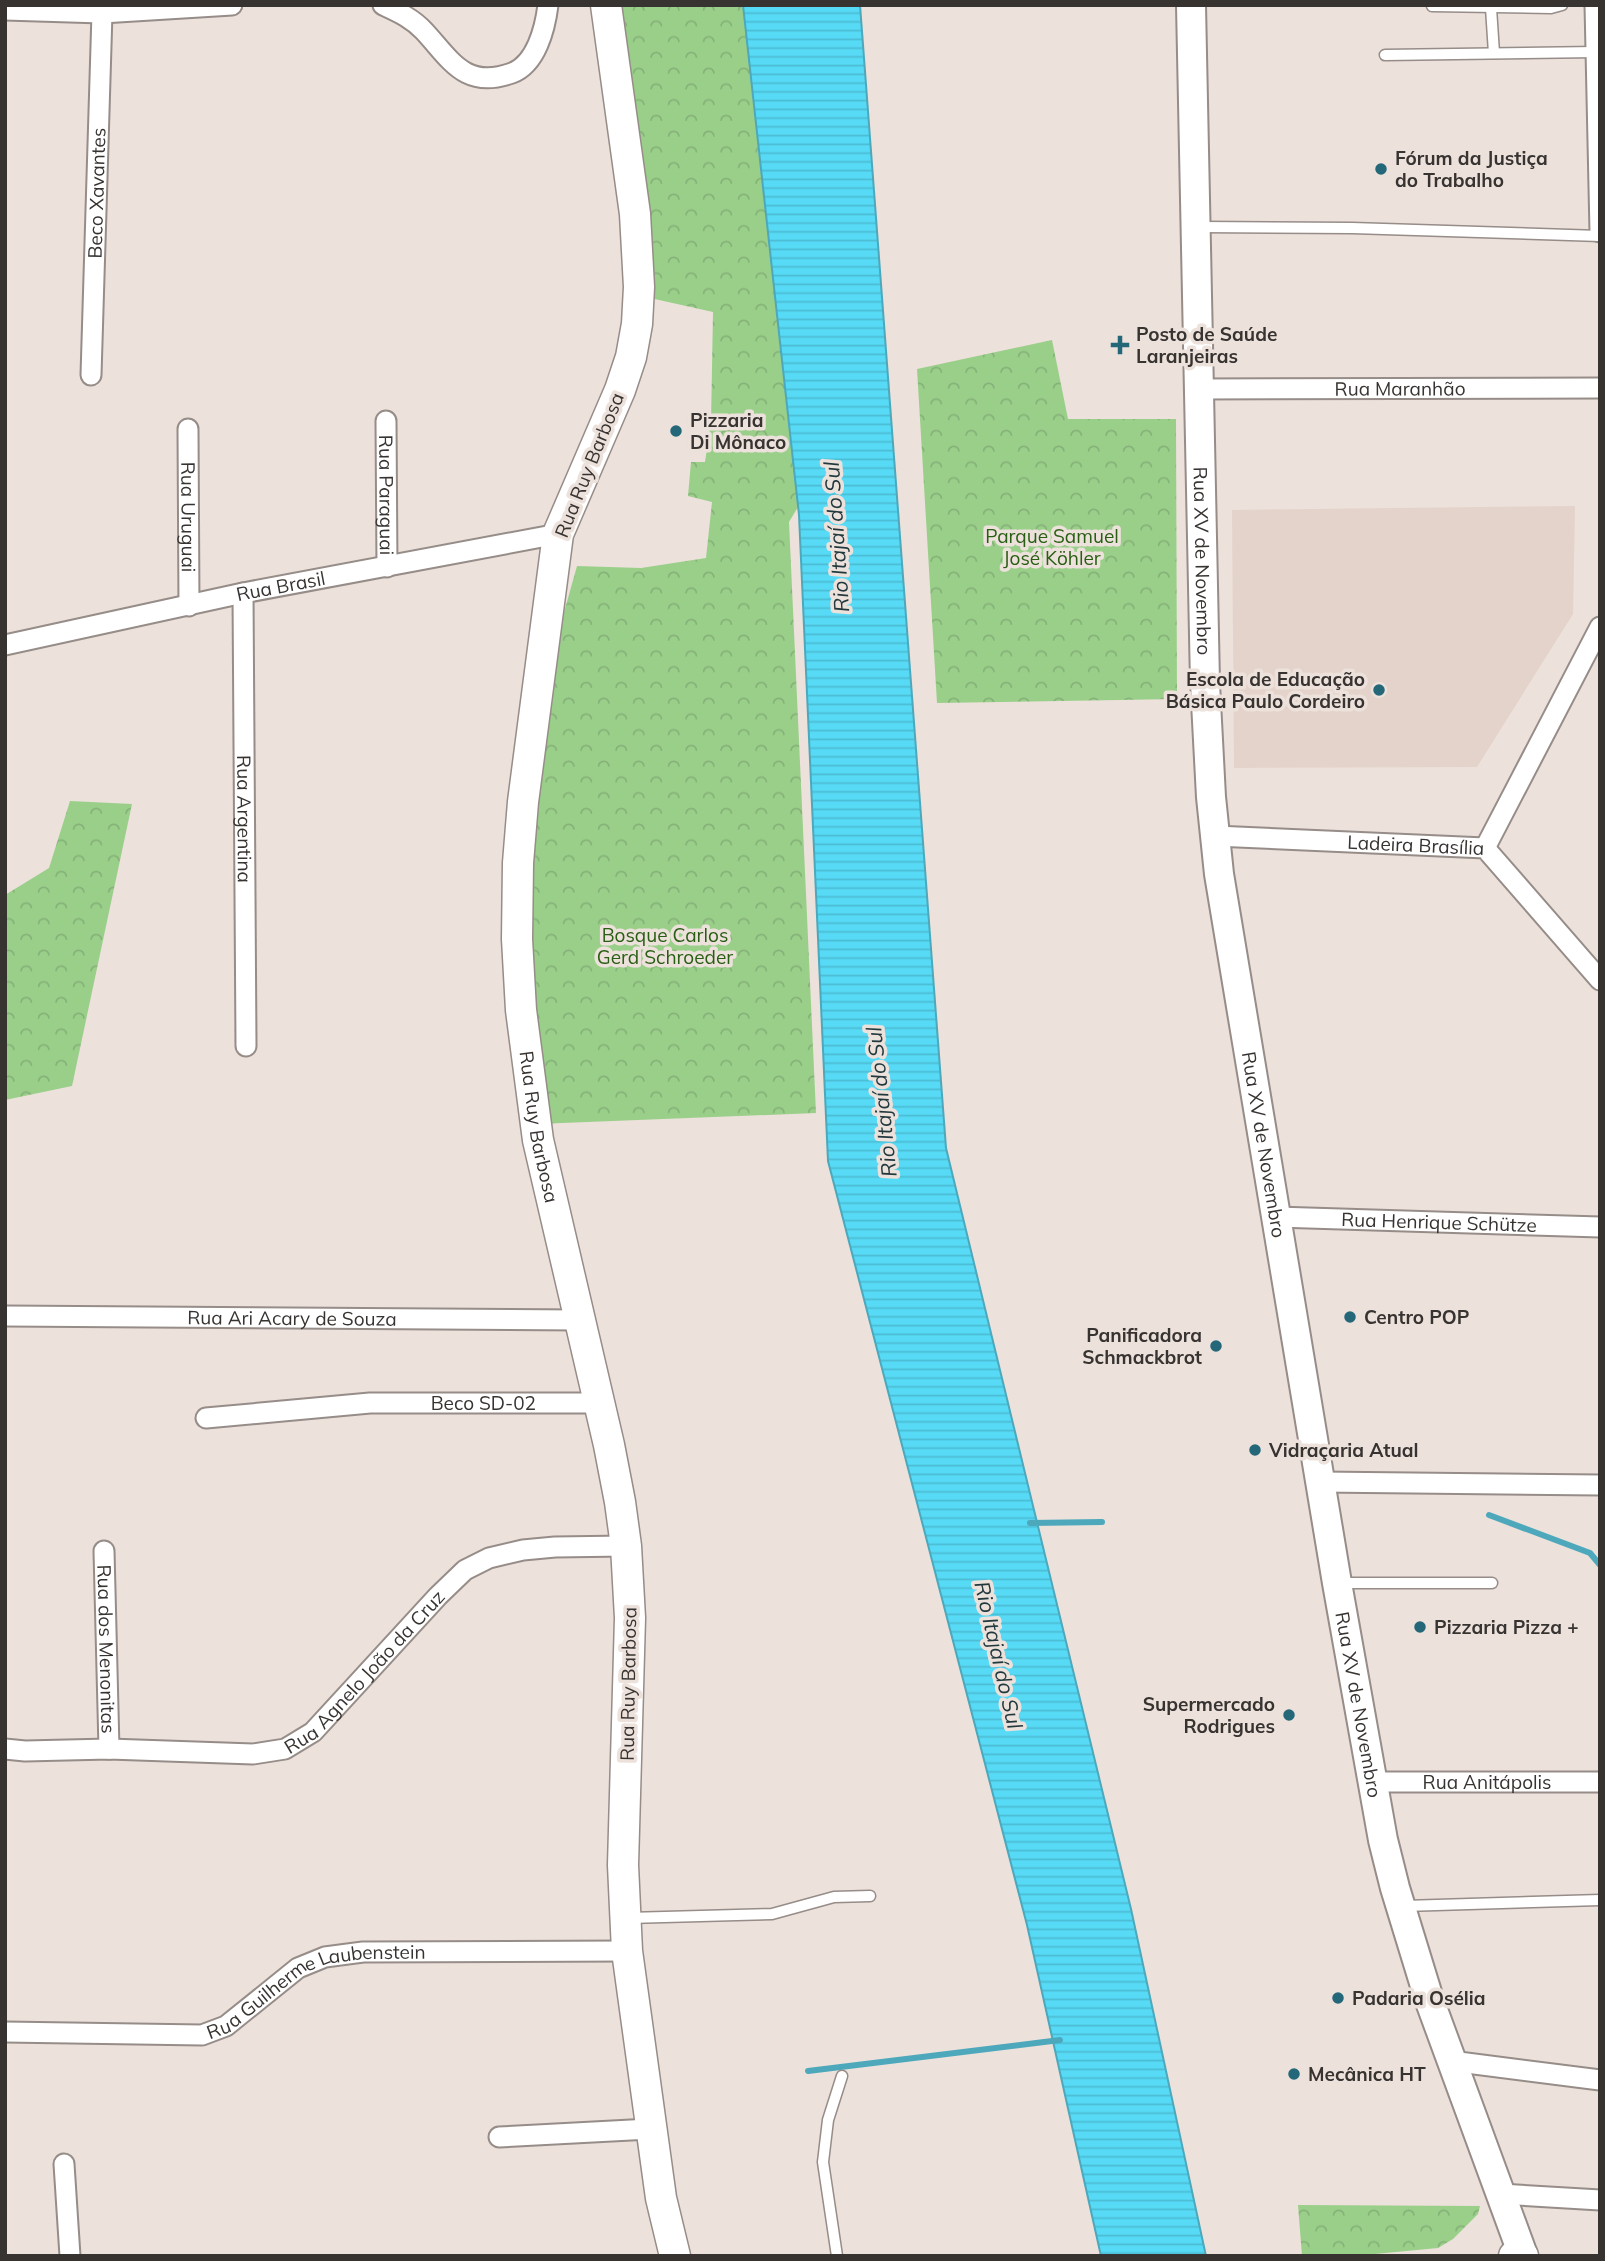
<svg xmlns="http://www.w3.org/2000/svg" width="1605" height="2261" viewBox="0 0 1605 2261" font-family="Mulish,sans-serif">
	<defs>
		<pattern id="forest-crowns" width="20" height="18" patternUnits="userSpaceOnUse" patternTransform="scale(1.75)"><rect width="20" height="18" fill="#9acf8a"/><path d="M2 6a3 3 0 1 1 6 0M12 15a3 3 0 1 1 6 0" fill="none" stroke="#85b278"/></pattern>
		<pattern id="water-rules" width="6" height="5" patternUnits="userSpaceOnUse" patternTransform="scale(1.75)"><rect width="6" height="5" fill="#56daf6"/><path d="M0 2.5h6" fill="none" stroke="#4cbcd3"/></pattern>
	</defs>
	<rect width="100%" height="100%" fill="#ece1db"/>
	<polygon fill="#e4d3ca" points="1575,506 1573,614 1477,767 1234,768 1232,510"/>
	<g fill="url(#forest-crowns)">
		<polygon points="621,5 743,5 798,507 789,522 816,1113 537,1124 522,938 545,680 577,566 641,568 706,558 712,502 688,496 691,462 705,462 711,422 713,312 650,298"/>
		<polygon points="1052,340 1068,419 1176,419 1177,699 937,703 917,369"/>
		<polygon points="70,801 132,804 72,1086 5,1100 5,895 49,868"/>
		<polygon points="1298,2205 1480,2206 1478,2214 1453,2239 1438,2248 1354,2256 1302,2256"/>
	</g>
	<polygon fill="url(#water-rules)" stroke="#4da8bb" stroke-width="2" points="743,5 860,5 946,1148 1131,1909 1206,2256 1101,2256 1027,1925 828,1161 799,515"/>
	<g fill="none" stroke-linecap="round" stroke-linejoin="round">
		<g stroke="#4da8bb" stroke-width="6">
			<polyline points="1489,1515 1590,1553 1600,1565"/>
			<polyline points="1030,1523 1102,1522"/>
			<polyline points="808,2071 1060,2040"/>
		</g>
		<g stroke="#968c88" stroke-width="13">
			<g id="lane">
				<polyline points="1432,6 1551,8 1562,5"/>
				<polyline points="1491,8 1494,53"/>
				<polyline points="1385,55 1596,52"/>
				<polyline points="1200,227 1352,228 1600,236"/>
				<polyline points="1338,1583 1492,1583"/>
				<polyline points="1404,1906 1600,1900"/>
				<polyline points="628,1918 772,1914 834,1897 870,1896"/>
				<polyline points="837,2256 823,2162 828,2120 842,2076"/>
			</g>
		</g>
		<g stroke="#968c88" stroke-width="23">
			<g id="street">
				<path d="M383 5C398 12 412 18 424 31 451 60 465 90 512 73 536 64 545 29 548 5"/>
				<polyline points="1595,5 1600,232"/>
				<polyline points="5,10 102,13 232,5"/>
				<path id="s1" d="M91 375 102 13"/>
				<path id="s2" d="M1199 389 1600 388"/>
				<path id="s3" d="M386 421 387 567"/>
				<path id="s4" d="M188 429 189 606"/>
				<path id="s5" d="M243 593 246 1046"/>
				<path id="s6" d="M5 645 243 593 558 534"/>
				<path id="s7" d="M1215 836 1485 848 1600 980"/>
				<polyline points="1485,848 1600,627"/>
				<path id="s8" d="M1276 1217 1600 1227"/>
				<path id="s9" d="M5 1316 580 1320"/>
				<path id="s10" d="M206 1418 370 1403H598"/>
				<polyline points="1320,1482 1600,1485"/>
				<path id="s11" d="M104 1551 109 1749"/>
				<path id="s12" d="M5 1749 25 1751 109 1749 253 1754 285 1749 313 1732 438 1596 465 1570 489 1558 523 1550 555 1547 626 1546"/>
				<path id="s13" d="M1373 1782H1600"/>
				<path id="s14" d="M5 2032 202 2035 226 2026 298 1968 325 1957 363 1952 627 1951"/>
				<polyline points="1451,2061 1600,2080"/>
				<polyline points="499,2137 650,2129"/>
				<polyline points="64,2164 70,2256"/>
				<polyline points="1500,2194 1600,2200"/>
			</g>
		</g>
		<g stroke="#968c88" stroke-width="32">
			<g id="secondary">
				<path id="s15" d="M1191 5 1205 683 1211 797 1219 874 1337 1583 1383 1840 1395 1888 1429 1999 1523 2255"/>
			</g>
		</g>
		<g stroke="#968c88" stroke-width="33">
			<g id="primary">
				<path id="s16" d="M606 5 635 214 639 287 637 324 631 357 620 390 558 534 523 802 518 863 517 939 521 1010 538 1140 609 1445 620 1502 626 1546 630 1618 623 1865 627 1951 661 2198 675 2256"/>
				<polyline points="1514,2256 1523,2256"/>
			</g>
		</g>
		<use href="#lane" stroke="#fff" stroke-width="10"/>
		<use href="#street" stroke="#fff" stroke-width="19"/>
		<use href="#secondary" stroke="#fff" stroke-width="28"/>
		<use href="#primary" stroke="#fff" stroke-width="30"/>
	</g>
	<g fill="#246779" stroke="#ece1db" stroke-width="2.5">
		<circle cx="1381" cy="169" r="7"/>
		<path d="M1116.5 334.5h7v7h7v7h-7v7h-7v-7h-7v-7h7z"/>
		<circle cx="676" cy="431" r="7"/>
		<circle cx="1379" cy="690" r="7"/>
		<circle cx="1350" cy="1317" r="7"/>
		<circle cx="1216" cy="1346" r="7"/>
		<circle cx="1255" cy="1450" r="7"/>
		<circle cx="1420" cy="1627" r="7"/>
		<circle cx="1289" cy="1715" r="7"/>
		<circle cx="1338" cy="1998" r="7"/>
		<circle cx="1294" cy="2074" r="7"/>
	</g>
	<g text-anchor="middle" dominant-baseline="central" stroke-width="7" stroke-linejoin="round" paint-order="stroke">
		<g font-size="19" font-weight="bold" fill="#373331" stroke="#ece1db" text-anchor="start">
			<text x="1395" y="158">Fórum da Justiça<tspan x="1395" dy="22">do Trabalho</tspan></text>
			<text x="1136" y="334">Posto de Saúde<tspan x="1136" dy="22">Laranjeiras</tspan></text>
			<text x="690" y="420">Pizzaria<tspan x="690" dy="22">Di Mônaco</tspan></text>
			<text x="1365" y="679" text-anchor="end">Escola de Educação<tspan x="1365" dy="22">Básica Paulo Cordeiro</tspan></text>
			<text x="1364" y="1317">Centro POP</text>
			<text x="1202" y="1335" text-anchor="end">Panificadora<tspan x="1202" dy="22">Schmackbrot</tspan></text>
			<text x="1269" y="1450">Vidraçaria Atual</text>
			<text x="1434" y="1627">Pizzaria Pizza +</text>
			<text x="1275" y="1704" text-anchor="end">Supermercado<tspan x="1275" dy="22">Rodrigues</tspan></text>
			<text x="1352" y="1998">Padaria Osélia</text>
			<text x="1308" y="2074">Mecânica HT</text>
		</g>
		<g font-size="19" fill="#373331" stroke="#ece1db">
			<text stroke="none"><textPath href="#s1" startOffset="182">Beco Xavantes</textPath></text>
			<text stroke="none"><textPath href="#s2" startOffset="201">Rua Maranhão</textPath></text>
			<text transform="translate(589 465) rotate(-68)">Rua Ruy Barbosa</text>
			<text stroke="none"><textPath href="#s3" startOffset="74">Rua Paraguai</textPath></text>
			<text stroke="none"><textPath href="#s4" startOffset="88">Rua Uruguai</textPath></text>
			<text stroke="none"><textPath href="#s15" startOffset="556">Rua XV de Novembro</textPath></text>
			<text stroke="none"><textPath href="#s6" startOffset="282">Rua Brasil</textPath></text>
			<text stroke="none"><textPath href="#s5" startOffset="226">Rua Argentina</textPath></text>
			<text stroke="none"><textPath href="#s7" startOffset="201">Ladeira Brasília</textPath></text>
			<text stroke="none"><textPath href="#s16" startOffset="1143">Rua Ruy Barbosa</textPath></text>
			<text stroke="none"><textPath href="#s15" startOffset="1144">Rua XV de Novembro</textPath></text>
			<text stroke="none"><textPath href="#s8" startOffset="163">Rua Henrique Schütze</textPath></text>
			<text stroke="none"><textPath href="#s9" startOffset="287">Rua Ari Acary de Souza</textPath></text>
			<text stroke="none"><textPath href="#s10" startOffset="278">Beco SD-02</textPath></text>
			<text stroke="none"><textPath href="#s11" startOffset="98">Rua dos Menonitas</textPath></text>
			<text stroke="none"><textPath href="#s12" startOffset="392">Rua Agnelo João da Cruz</textPath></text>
			<text transform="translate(628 1684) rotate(-89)">Rua Ruy Barbosa</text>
			<text stroke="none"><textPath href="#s15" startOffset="1712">Rua XV de Novembro</textPath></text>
			<text stroke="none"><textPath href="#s13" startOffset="114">Rua Anitápolis</textPath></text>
			<text stroke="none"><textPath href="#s14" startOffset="324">Rua Guilherme Laubenstein</textPath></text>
		</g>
		<g font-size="19" fill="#285e13" stroke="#ece1db">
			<text x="1052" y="536">Parque Samuel<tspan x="1052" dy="22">José Köhler</tspan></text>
			<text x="665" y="935">Bosque Carlos<tspan x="665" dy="22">Gerd Schroeder</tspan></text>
		</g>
		<g font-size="21" font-style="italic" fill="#21383d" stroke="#ece1db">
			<text transform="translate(836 537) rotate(-94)">Rio Itajaí do Sul</text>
			<text transform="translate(881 1102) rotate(-96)">Rio Itajaí do Sul</text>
			<text transform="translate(999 1655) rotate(77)">Rio Itajaí do Sul</text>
		</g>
	</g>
	<rect width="1605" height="2261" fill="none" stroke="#373331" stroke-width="14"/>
</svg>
